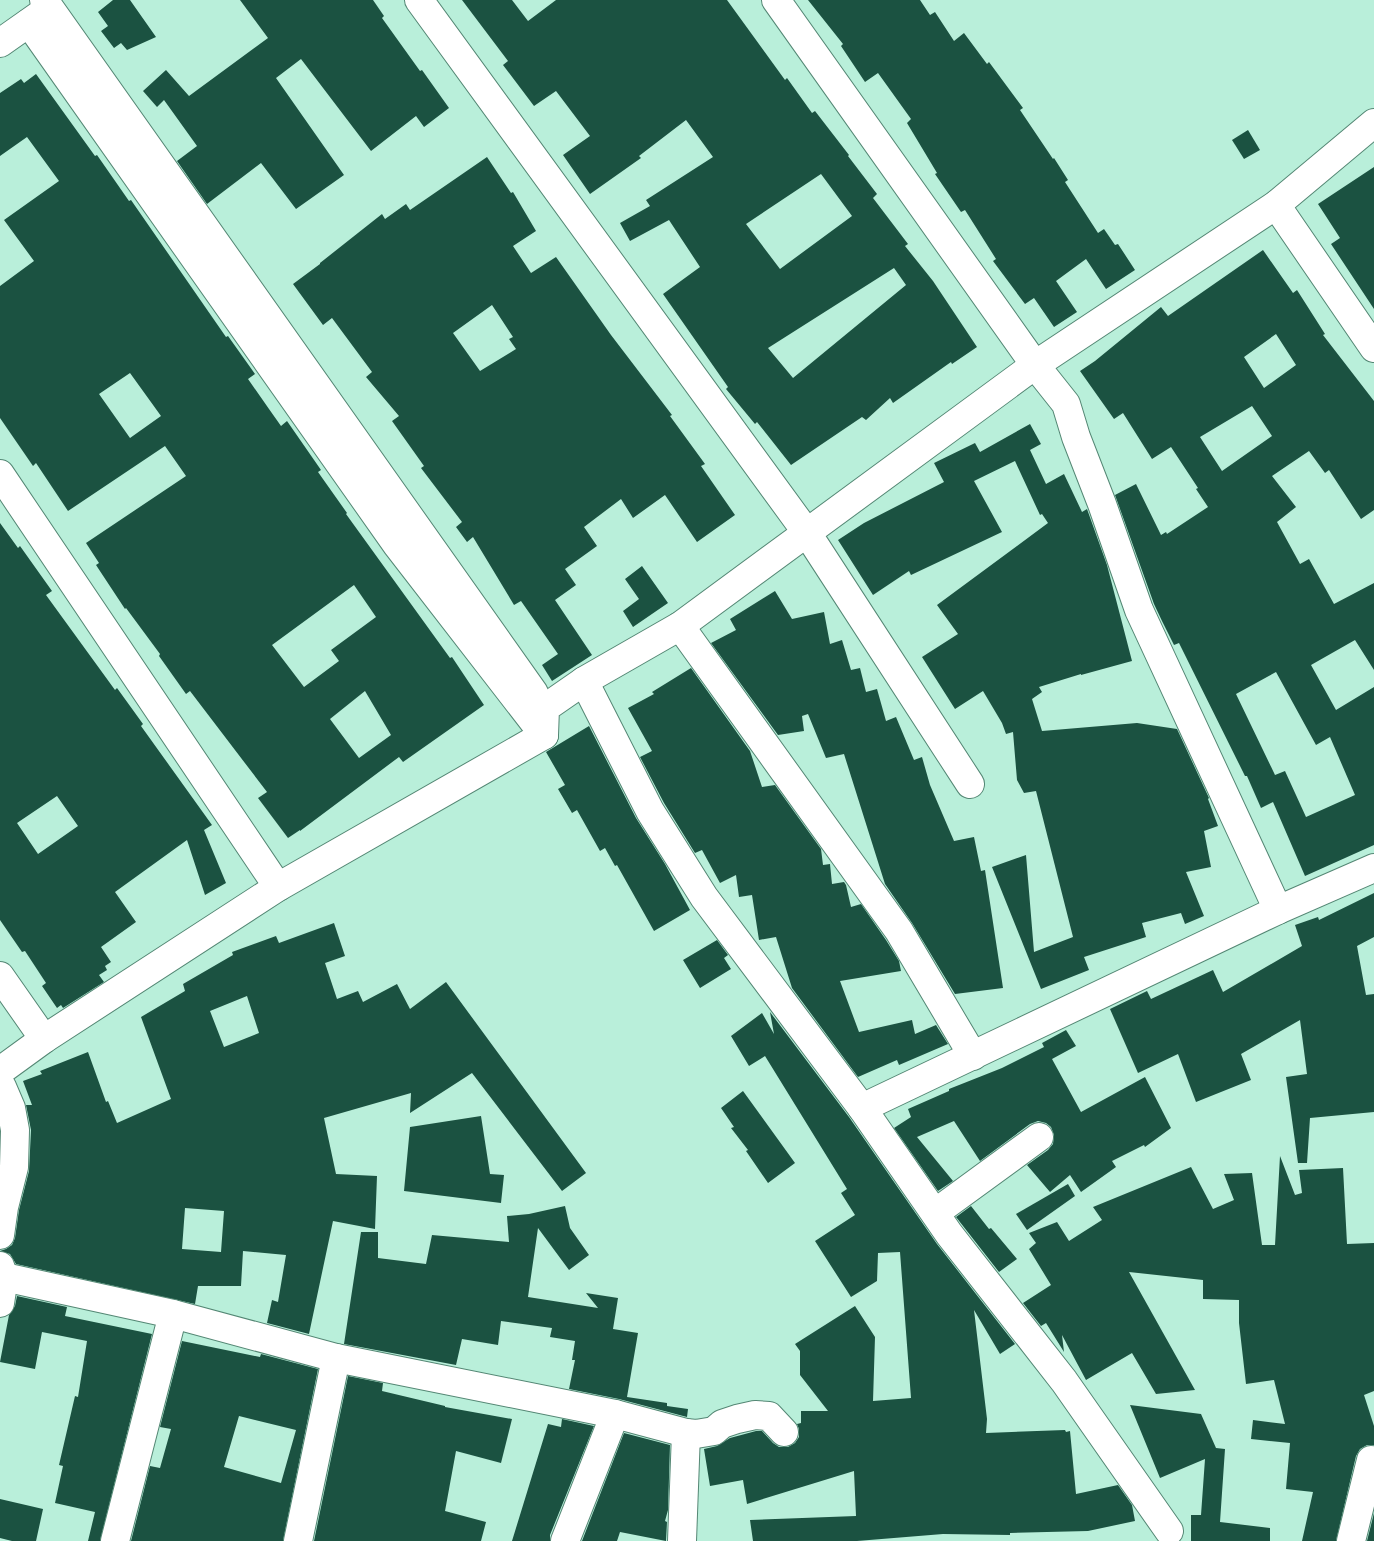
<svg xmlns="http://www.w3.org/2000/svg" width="1374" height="1541" viewBox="0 0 1374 1541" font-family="Arial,sans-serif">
	<rect width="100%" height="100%" fill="#b9efda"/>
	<g fill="#1b5241" fill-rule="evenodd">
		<polygon points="113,0 130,0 156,37 127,50 121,43 114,48 101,31 108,26 98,12"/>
		<polygon points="240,0 373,0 384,16 382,18 420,71 422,70 449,108 424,127 416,116 371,151 301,59 276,78 344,175 296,209 261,163 207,204 177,161 197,146 164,100 157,107 143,91 166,70 189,96 268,38"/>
		<path d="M462 0H512L528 21 556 0H727L785 80 787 78 812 113 815 111 849 155 848 156 877 194 873 198 908 244 905 246 933 281 977 347 952 364 951 362 893 403 890 398 866 420 862 417 791 465 757 422 755 424 726 389 728 387 663 294 700 267 669 220 630 241 620 223 650 206 646 200 713 157 686 120 639 156 641 158 590 194 563 155 590 136 556 91 534 106 503 65 508 61ZM821 174 852 216 780 269 746 224ZM894 268 906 285 793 378 768 348Z"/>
		<polygon points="808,0 920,0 930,15 935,12 954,41 964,33 987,64 989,62 1023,108 1020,110 1053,159 1054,158 1068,180 1065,182 1098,233 1104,229 1115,245 1118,244 1135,270 1106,289 1086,259 1056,281 1077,312 1054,327 1034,298 1025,304 993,261 996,259 965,210 961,212 935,174 937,173 907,123 911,119 878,73 865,82 841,46 843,44"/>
		<path d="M36 74 95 156 97 155 129 201 131 200 226 337 228 336 255 374 248 379 269 409 281 426 287 421 321 470 318 472 347 513 346 514 450 658 452 657 484 705 403 762 399 757 300 831V830L288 838 258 798 267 792 190 691 186 694 159 656 160 654 126 608 125 609 96 565 99 563 86 543 186 476 165 446 68 511 36 463 33 466 0 418V286L34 261 4 220 59 181 27 137 0 156V93L21 79 24 83ZM130 373 161 416 130 438 99 394ZM354 585 376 617 331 650 339 661 304 687 272 645ZM365 691 391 735 359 758 330 719Z"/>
		<polygon points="1248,130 1260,150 1244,159 1232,140"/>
		<path d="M487 157 511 193 513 192 536 231 513 246 531 273 556 257 611 335 672 415 670 416 705 464 701 466 735 515 697 542 665 495 633 518 621 499 584 527 597 546 565 569 576 585 555 600 592 655 552 681 542 665 558 654 521 601 514 605 473 537 467 542 456 527 462 522 421 468 424 466 392 421 399 416 366 377 372 372 332 318 323 325 293 284 320 264V263L382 214 385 219 406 204 410 210ZM492 305 513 337 509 339 516 349 480 371 453 333Z"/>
		<polygon points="1374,167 1374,309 1331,244 1340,238 1318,204"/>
		<path d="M1263 250 1293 293 1297 290 1325 334 1323 335 1374 401V510L1361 519 1329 470 1325 473 1309 451 1272 476 1296 507 1277 522 1300 564 1309 559 1334 604 1374 583V670L1355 640 1311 665 1336 710 1374 687V845L1305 876 1273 802 1261 808 1247 776H1245L1179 643 1174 645 1162 621 1154 604 1115 495 1136 484 1161 535 1166 532 1167 534 1208 507 1196 489 1198 488 1171 447 1152 459 1123 413 1114 419 1080 371 1095 361 1161 307 1168 316ZM1276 334 1296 365 1264 388 1244 357ZM1252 406 1272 436 1222 471 1200 437ZM1276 672 1316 745 1330 737 1355 795 1306 817 1285 771 1275 775 1236 694Z"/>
		<polygon points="1030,424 1041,444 1030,450 1046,484 1064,474 1082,512 1087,509 1107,565 1132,661 1081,675 1081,674 1039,687 1042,692 1032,699 1042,731 1137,723 1177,729 1209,798 1208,799 1218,826 1204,831 1211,867 1186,872 1204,916 1185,924 1181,913 1142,923 1146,937 1084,957 1089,970 1041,989 992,867 1026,855 1034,952 1073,937 1036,791 1024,793 1017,780 1013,732 1006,734 1002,723 983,691 955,709 922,657 958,634 937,605 1048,523 1042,514 1040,515 1015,461 974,481 1002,532 911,575 909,571 873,595 838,540 864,523 944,482 934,463 975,443 980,452"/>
		<path d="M0 523 18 548 20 546 52 591 46 595 115 690 117 688 143 724 141 726 212 825 204 830 226 883 205 895 187 840 115 892 136 922 101 947 111 962 105 966 107 970 99 975 104 982 63 1008 61 1005 57 1008 42 986 46 983 25 951 22 952 0 920ZM57 796 78 826 38 854 17 823Z"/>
		<polygon points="642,566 668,603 633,627 623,611 639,599 625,579"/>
		<polygon points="775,591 792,619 824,612 830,644 842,640 851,670 860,668 866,692 877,689 886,721 896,717 914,760 922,757 930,785 954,841 974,837 981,871 985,870 1003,988 955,994 912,923 885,884 844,754 826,758 808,714 802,716 804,731 778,735 711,643 736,630 730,619"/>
		<polygon points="691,668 750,751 762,787 775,785 821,849 823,865 830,864 832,884 844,882 846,885 851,907 861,904 886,940 899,961 901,971 840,981 859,1032 912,1020 915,1034 936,1025 948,1044 899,1065 897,1060 858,1077 792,988 776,937 759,940 752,895 739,897 736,875 720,883 702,850 695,853 664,803 640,757 652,751 628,708 654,694 652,692"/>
		<polygon points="589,726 636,818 665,864 690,910 654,931 617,865 615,866 605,848 600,851 577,810 572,813 558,789 565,785 546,752"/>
		<polygon points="1374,893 1374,937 1357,946 1366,995 1374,994 1374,1112 1310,1118 1307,1163 1298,1163 1286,1077 1307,1074 1300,1020 1241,1054 1251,1080 1196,1102 1178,1054 1138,1073 1110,1009 1147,991 1151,999 1213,970 1223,992 1302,946 1295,925 1318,917 1319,920"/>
		<path d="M334 923 345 956 325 963 337 999 358 991 363 1002 397 984 410 1009 446 982 586 1173 562 1191 472 1073 410 1113 411 1093 324 1118 336 1174 377 1176 375 1229 333 1221 309 1334 267 1323 272 1300 278 1302 286 1255 243 1251 241 1286H198L195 1304 16 1264 10 1254 0 1251 6 1249 12 1245 15 1238 19 1210 29 1171 31 1130 26 1105H32L23 1081 42 1074 40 1071 88 1052 106 1102 108 1101 117 1123 171 1099 141 1017 185 991 183 984 233 955 232 952 276 936 279 943ZM247 996 259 1033 224 1047 210 1011ZM185 1208 224 1211 221 1252 182 1249Z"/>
		<polygon points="717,940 728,955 724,958 731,969 700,988 683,960"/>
		<polygon points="770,1012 849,1117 937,1244 1015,1344 1000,1354 974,1310 987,1419 986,1433 1065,1430 1066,1432 1070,1431 1076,1494 1118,1485 1132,1505 1135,1521 1088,1531 1010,1533 1010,1535 943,1534 857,1541 753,1541 750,1520 856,1516 854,1471 747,1504 743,1480 710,1486 704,1449 717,1446 730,1438 756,1431 762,1431 773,1443 779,1447 788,1447 795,1443 799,1437 799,1429 797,1424 801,1423 801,1411 828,1411 800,1375 800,1351 795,1344 855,1306 875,1337 873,1401 911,1398 900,1252 878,1253 877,1281 851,1297 815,1241 855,1215 841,1193 847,1189 765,1056 749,1066 731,1036 762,1013 774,1034"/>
		<polygon points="1066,1030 1076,1046 1052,1059 1081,1112 1145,1077 1171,1128 1145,1147 1144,1145 1112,1161 1116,1167 1081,1192 1070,1175 1050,1192 1027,1165 1048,1150 1053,1144 1054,1135 1051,1127 1046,1123 1038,1121 1030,1124 980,1161 954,1121 917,1137 953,1181 938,1191 894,1128 911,1117 908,1109 949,1091 949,1089 1002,1068 1044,1047 1042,1043"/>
		<polygon points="743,1091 795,1163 768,1183 746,1151 748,1150 731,1128 734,1127 721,1108"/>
		<polygon points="481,1116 490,1174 504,1175 501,1203 404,1191 410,1127"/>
		<polygon points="1280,1156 1295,1195 1302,1193 1299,1170 1343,1168 1347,1244 1374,1243 1374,1391 1364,1395 1374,1426 1374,1445 1367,1445 1360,1449 1356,1456 1336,1541 1302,1541 1313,1492 1286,1489 1290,1443 1251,1439 1253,1420 1285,1424 1274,1380 1246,1384 1239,1323 1239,1300 1203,1299 1203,1280 1129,1272 1195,1390 1156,1394 1132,1353 1086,1380 1062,1335 1064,1352 1046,1323 1041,1326 1023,1303 1051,1285 1029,1249 1036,1243 1029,1233 1057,1222 1069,1241 1102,1220 1093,1207 1191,1167 1213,1209 1234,1200 1224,1174 1252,1173 1262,1245 1275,1245"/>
		<polygon points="1068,1184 1075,1196 1027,1230 1016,1214"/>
		<polygon points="565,1206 570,1228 589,1255 569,1270 538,1228 528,1297 598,1308 586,1293 618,1298 613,1329 638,1333 627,1397 667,1403 667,1406 688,1409 687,1417 619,1399 569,1389 575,1360 572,1360 575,1341 550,1337 552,1328 501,1321 498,1345 462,1339 456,1365 344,1344 361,1232 378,1232 378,1258 426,1264 432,1235 509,1242 507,1216 529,1214"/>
		<polygon points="971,1206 989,1229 991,1228 1017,1259 999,1272 956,1217"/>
		<polygon points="17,1296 67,1307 65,1316 152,1334 100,1541 88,1541 95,1512 55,1503 63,1466 59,1465 75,1396 78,1397 87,1341 42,1332 35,1369 0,1362 9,1315 15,1306"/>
		<path d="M182 1341 260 1357 261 1354 318 1369 283 1541H131L150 1466 160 1468 171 1429 160 1427ZM239 1416 296 1430 281 1483 224 1467Z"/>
		<polygon points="348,1376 383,1383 382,1391 445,1406 445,1407 512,1419 501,1463 456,1451 445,1511 486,1522 481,1541 314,1541"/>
		<polygon points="1130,1405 1201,1414 1216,1448 1225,1449 1220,1522 1270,1528 1270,1541 1191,1541 1191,1515 1201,1515 1205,1459 1160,1478"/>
		<polygon points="562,1419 594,1426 550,1535 550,1541 512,1541 548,1424 561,1427"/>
		<polygon points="624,1433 670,1445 668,1510 665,1521 667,1522 666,1541 620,1532 617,1541 582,1541"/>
		<polygon points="0,1499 43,1509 36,1541 12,1541 0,1538"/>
		<polygon points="1374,1513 1374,1541 1367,1541"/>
	</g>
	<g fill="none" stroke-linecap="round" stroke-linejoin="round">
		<g stroke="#548774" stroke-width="30">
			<g id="minor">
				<polyline points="44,0 534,693"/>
				<polyline points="419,0 807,533 970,784"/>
				<polyline points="776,0 1035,365 1066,404 1076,437 1102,504 1139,610 1278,910"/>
				<polyline points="29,23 397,545 544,735"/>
				<polyline points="0,43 44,12"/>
				<polyline points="1276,205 1374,348"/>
				<polyline points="0,474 278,887"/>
				<polyline points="680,626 899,931 973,1056"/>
				<polyline points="584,681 650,811 704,897 862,1108 949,1234 1064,1381 1169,1531"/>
				<polyline points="544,735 545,708 584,681 680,626 1035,365 1276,205 1374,123"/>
				<polyline points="0,976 44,1039"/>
				<polyline points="0,1071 44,1039 278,887 544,735"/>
				<polyline points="0,1085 2,1087 11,1108 15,1130 14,1167 4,1207 0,1235"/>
				<polyline points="862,1108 1278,910 1374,868"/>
				<polyline points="935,1213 1039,1137"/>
				<polyline points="0,1266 4,1277 0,1303"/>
				<polyline points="0,1278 4,1277 173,1314 336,1358 615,1414 686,1433 696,1434 714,1431 722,1424 737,1419 755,1415 769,1416 784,1432"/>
				<polyline points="115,1541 173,1314"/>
				<polyline points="298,1541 336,1358"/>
				<polyline points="565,1541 615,1414"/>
				<polyline points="682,1541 686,1433"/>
				<polyline points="1351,1541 1371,1460"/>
			</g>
		</g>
		<use href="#minor" stroke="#fff" stroke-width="28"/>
	</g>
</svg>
